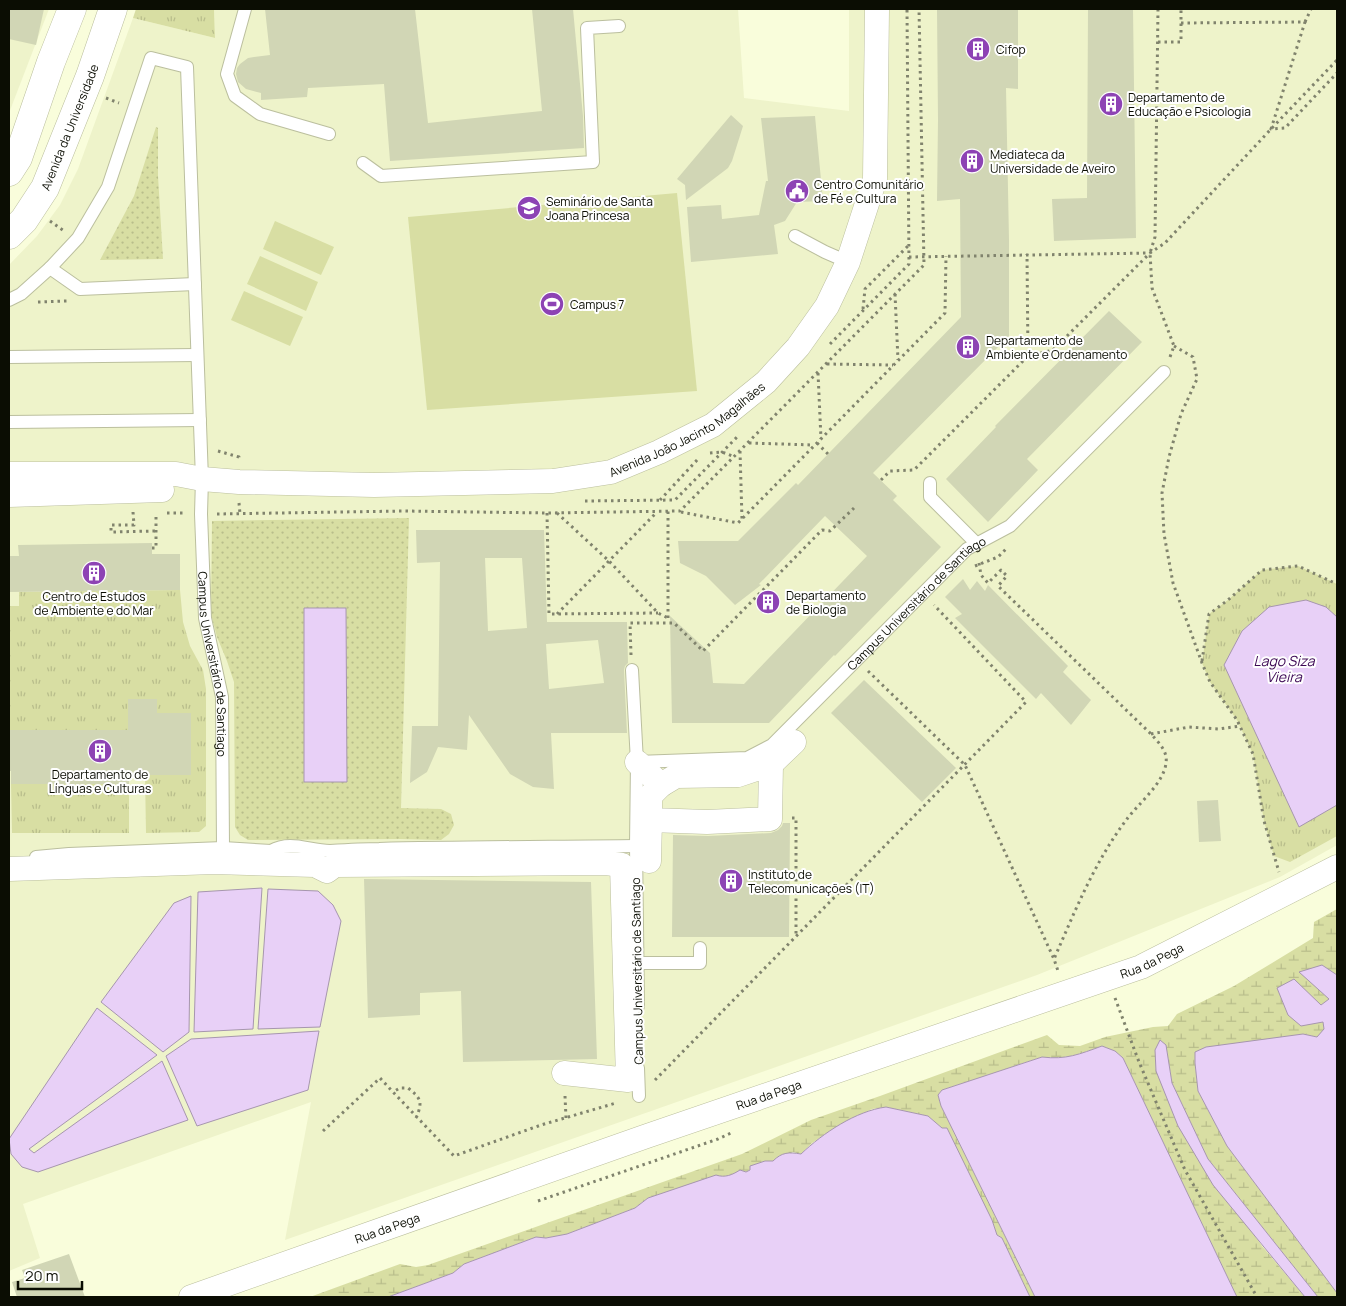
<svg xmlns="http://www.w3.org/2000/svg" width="1346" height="1306" viewBox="0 0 1346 1306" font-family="Manrope,sans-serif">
	<defs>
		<pattern id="grass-tufts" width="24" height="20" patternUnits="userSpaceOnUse" patternTransform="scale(1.25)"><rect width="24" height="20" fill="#d8dea3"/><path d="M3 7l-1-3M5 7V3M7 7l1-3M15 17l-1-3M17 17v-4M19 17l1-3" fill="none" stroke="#b8bd8b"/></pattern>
		<pattern id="wetland-marsh" width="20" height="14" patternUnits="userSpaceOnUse" patternTransform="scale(1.25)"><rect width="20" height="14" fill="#d8dea3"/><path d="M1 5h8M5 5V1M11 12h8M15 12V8" fill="none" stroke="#b8bd8b"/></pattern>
		<pattern id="park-dots" width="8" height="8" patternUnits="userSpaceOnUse" patternTransform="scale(1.25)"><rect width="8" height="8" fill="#d8dea3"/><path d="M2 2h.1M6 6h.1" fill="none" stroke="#b8bd8b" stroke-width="1.8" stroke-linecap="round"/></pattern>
	</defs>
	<rect width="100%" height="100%" fill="#f9fddb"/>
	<g fill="#eef3ca">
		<polygon points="9,9 49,9 9,113"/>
		<polygon points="214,9 738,9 744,98 849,111 849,9 1337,9 1337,845 1280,877 1037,975 285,1240 311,1102 23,1204 40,1258 9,1271 9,265 37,236 60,205 78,169 133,18 215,38"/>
	</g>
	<g fill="url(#grass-tufts)">
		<polygon points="136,9 214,9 215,38 133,18"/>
		<polygon points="1298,566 1337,584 1337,836 1290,862 1274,856 1264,821 1253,754 1237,720 1210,682 1202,663 1209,614 1228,600 1262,570"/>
		<polygon points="180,590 183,622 190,646 203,670 206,689 206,826 199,832 146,833 145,775 190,713 157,713 128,730 9,730 9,606 19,606 19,592"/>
		<polygon points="11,784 129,784 129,833 12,833"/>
	</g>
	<path fill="url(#wetland-marsh)" d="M1337 909V975L1322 965 1329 1000 1321 1005 1325 1029 1317 1037 1303 1034 1195 1052V1063L1198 1091 1227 1146 1337 1293V1297H1318L1208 1159 1172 1083 1166 1045 1178 1126 1262 1246 1305 1297H1237L1123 1058 1115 1051 1102 1046C1080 1054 1066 1060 1042 1057L942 1090 938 1095 941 1106 1035 1297H1030L1002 1238 997 1235 992 1220 942 1128 928 1116 886 1107 872 1109 835 1128 812 1143 801 1154 793 1152 773 1161H765L746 1172 740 1170 731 1176 721 1177 648 1198 635 1208 567 1234 546 1238 536 1237 464 1264 453 1273 388 1297H310L400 1264 416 1267 428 1265 742 1154 811 1120 880 1096 1047 1035 1059 1045 1080 1046 1105 1037 1153 1027 1168 1026 1177 1014 1234 986 1313 938 1314 922Z"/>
	<g fill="url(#park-dots)">
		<polygon points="156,127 158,128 158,176 163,259 100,260 134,196"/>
		<polygon points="409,518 401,808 441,809 451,814 454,825 449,834 441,840 400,839 248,840 240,835 235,827 234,682 227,661 217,637 211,614 212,521"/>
	</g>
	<g fill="#d8dea3">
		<polygon points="677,193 697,391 427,410 408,217"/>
		<polygon points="275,221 334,247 321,275 263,249"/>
		<polygon points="260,256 318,282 306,311 247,284"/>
		<polygon points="244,291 303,317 290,346 231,320"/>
	</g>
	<g fill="#e8d0f7" stroke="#a696ae">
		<polygon points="1306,600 1326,607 1337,617 1337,805 1299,827 1224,665 1242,631 1269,607"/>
		<polygon points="304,608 346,608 347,782 304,782"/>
		<polygon points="262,888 253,1029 194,1032 198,892"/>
		<polygon points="268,889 318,891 333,905 341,921 320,1027 258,1029"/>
		<polygon points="191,896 189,1032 163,1052 101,1002 174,903"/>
		<polygon points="1322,965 1337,975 1337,1293 1227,1146 1198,1091 1195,1063 1195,1052 1206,1047 1303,1034 1317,1037 1324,1029 1323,1022 1301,1026 1288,1015 1277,988 1294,979 1321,1005 1329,999 1299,972"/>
		<polygon points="97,1008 157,1055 29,1149 34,1153 162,1061 188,1120 38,1172 22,1167 11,1154 9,1139"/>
		<polygon points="319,1031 308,1090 197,1126 166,1056 191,1039"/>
		<polygon points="1160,1040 1166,1045 1172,1083 1208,1159 1318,1297 1305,1297 1213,1185 1178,1126 1156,1071 1155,1050"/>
		<path d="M1102 1046 1115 1051 1123 1058 1237 1297H1035L941 1106 938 1095 942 1090 1042 1057C1066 1060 1080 1054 1102 1046Z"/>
		<path d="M886 1107 928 1116 942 1128H947L992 1220 997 1235 1002 1238 1030 1297H388L453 1273 464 1264 536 1237 546 1238 567 1234 635 1208 648 1198 716 1175C725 1178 732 1175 740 1170L746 1172 750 1170V1166L765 1161H773C782 1152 789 1152 801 1154 823 1133 856 1111 886 1107Z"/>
	</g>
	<g fill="#d1d6b5" fill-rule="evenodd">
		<polygon points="9,9 44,9 36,45 9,39"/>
		<polygon points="265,9 415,9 428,123 542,111 532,9 573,9 583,116 584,148 390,161 384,84 308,88 307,97 261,100 261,93 246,89 238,82 236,74 237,68 240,64 248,58 254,57 270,55"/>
		<polygon points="937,9 1018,9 1018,89 1006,88 1009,240 1009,336 873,473 897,496 893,500 941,547 835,656 834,655 769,723 672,723 670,616 710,653 713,683 744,684 867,556 825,516 759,584 761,585 735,605 706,576 680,563 678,541 738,541 796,483 798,485 961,317 960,199 937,201 938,120"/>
		<polygon points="1088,9 1133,9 1136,238 1054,241 1052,199 1087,198"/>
		<polygon points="731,115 743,126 732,161 728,168 686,200 685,185 677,179"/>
		<polygon points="815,116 823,201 797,202 785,221 774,225 778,254 691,262 687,207 721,205 722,219 759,215 766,181 768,181 761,118"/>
		<polygon points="1109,311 1142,342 1027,459 1038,470 988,522 946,479 996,427 995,426"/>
		<path d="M416 530H544L547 622H627L628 663 625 666 624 670 627 733H551L554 789 533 787 510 774 469 715 467 750 438 747 427 772 410 783 412 726H438L440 562 417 563ZM485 558H522L527 628 488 631ZM598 640 604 683 549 689 546 644Z"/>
		<polygon points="152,543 152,554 180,554 180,590 9,592 9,556 19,556 18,545"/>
		<polygon points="963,579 970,590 977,581 985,591 988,585 1068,666 1063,672 1091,700 1071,725 1041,693 1036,699 955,618 962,614 945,597"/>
		<polygon points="864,680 956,768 922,802 831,713"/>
		<polygon points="128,699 157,699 157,713 191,713 191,775 129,775 129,784 11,784 11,771 9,771 9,730 128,730"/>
		<polygon points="1218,800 1221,841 1199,842 1197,801"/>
		<polygon points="783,823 790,823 789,937 672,937 673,835 708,836 771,833 778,830 782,826"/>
		<polygon points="364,879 591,882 597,1059 463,1062 461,991 420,993 420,1015 368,1018"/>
		<polygon points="69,1254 85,1297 17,1297 12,1282 25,1278 22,1270"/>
	</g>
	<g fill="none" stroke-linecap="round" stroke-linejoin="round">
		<g stroke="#bbbf9e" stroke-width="14">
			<g id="lane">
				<polyline points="245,9 227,74 235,96 260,114 329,134"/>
				<polyline points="363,163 381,176 593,162 587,28 619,26"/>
				<polyline points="795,236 825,252 848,262"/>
				<polyline points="50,268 80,289 195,284"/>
				<path id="s1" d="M9 300 21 294 50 268 78 238 108 187 151 58 187 67 202 479 201 514 205 618 222 697 223 848"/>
				<polyline points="9,357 197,355"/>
				<polyline points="9,422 200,420"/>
				<polyline points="930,483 930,497 977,544"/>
				<polyline points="632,670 637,762 636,846 638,1006"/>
				<path id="s2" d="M637 762 747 758 772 745 967 549 1010 526 1164 372"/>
				<path d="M271 851C291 840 309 851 330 851 346 850 363 849 379 849 465 847 550 847 636 846"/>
				<polyline points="36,857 69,854 223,848 271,851 278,854"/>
				<polyline points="637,963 700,963 700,948"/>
				<polyline points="638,1068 639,1096"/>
			</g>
		</g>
		<g stroke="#bbbf9e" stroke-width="25">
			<g id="street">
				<path id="s3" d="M9 474H176L202 479 239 482 374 485 553 481 611 472 659 452 713 425 766 382 798 347 827 306 848 262 875 179 877 9"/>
				<polyline points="9,495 162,490"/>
				<polyline points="637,762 661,785"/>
				<polyline points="771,764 794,742"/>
				<polyline points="649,861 650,820 707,822 770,819 771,764 738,775 676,776 661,785 650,796 650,820"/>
				<polyline points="9,869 214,862 315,865 327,871 335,865 606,863 622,865 628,1080 564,1073"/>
				<path id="s4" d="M191 1297 647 1136 1141 967 1337 867"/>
			</g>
		</g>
		<g stroke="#bbbf9e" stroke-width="29">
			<g id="secondary">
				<polyline points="9,172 18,158 51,62 72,9"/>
				<path id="s5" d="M9 235 24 220 45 188 90 76 113 9"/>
			</g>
		</g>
		<g stroke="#80836d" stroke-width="3" stroke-dasharray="2.5 4" stroke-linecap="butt">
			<polyline points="1158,9 1155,237 1150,253 1152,288 1174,346 1170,357"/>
			<polyline points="1305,22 1311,9"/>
			<polyline points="1181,23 1305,22 1271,129 1285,128 1337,73"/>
			<polyline points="1158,42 1181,42 1181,9"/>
			<polyline points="106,98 119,103"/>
			<polyline points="50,221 64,231"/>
			<polyline points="909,257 1150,253"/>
			<polyline points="895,294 898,360"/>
			<polyline points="38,302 67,301"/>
			<polyline points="863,309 865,289 908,246"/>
			<polyline points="830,344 909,264 907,9"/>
			<polyline points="1174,346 1193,357 1197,379 1181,414 1169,457 1162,493 1164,534 1173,583 1202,663 1210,682 1237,720 1253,754 1264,821 1279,872"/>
			<polyline points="1028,356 1053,350 1150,253 1165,243 1271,129 1337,60"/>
			<polyline points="827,364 893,365"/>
			<polyline points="818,373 821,439"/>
			<polyline points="749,443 814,445"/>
			<polyline points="817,443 828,454"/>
			<polyline points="218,451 239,457 239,461"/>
			<polyline points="740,451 742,519"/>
			<polyline points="710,453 722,452 735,457"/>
			<polyline points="881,480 890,471 914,470 1028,356 1027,254"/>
			<polyline points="660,500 698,459"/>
			<polyline points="585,501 675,500 739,435"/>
			<polyline points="239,503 240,514"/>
			<polyline points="133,512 134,525 111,525 111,532 156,531"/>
			<polyline points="681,512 738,523 945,313 946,256"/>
			<polyline points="167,513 186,513"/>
			<polyline points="547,513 549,614 658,613"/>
			<polyline points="557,513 609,561 658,613 668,618"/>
			<polyline points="217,514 403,511 547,513 680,511 924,265 919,9"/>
			<polyline points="152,548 156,548 156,513"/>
			<path d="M979 563 981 575 988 583 1001 570 1007 576 998 586 1151 734C1158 742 1168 751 1166 763 1164 783 1138 804 1127 819 1095 861 1075 911 1054 959"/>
			<polyline points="975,566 998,557 1006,549"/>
			<polyline points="557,614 657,512"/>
			<polyline points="668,618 668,511"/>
			<polyline points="631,655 630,623 674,623 703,651 822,530 830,531 854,508"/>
			<polyline points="1202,661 1209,614 1228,600 1262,570 1298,566 1337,584"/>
			<polyline points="868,671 965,765 1054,959 1058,971"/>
			<polyline points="1151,734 1189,727 1219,729 1240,726"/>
			<polyline points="792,818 796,818 796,936"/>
			<polyline points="1115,998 1139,1062 1185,1170 1257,1297"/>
			<polyline points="655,1080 1026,702 934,605"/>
			<polyline points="565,1096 566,1118"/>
			<path d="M416 1118C423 1102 421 1098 408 1088H400L393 1092 454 1156 541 1125 616 1103"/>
			<polyline points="323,1131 380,1078 393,1092"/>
			<polyline points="538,1201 718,1139 733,1132"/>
		</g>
		<use href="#lane" stroke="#fff" stroke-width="12"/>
		<use href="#street" stroke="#fff" stroke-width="24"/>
		<use href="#secondary" stroke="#fff" stroke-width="28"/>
	</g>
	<defs>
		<g id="building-disc" transform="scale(1.25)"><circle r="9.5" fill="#8d43b4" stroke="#fff"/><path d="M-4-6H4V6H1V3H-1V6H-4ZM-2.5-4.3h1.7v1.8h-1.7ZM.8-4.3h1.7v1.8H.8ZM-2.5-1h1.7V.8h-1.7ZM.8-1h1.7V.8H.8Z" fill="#fff"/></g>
		<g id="civic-disc" transform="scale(1.25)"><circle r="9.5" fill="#8d43b4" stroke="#fff"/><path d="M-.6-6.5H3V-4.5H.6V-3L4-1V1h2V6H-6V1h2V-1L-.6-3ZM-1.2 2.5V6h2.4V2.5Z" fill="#fff"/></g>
		<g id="university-disc" transform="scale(1.25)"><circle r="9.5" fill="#8d43b4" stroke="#fff"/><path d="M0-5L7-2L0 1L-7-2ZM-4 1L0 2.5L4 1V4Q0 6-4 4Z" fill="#fff"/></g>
		<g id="stadium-disc" transform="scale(1.25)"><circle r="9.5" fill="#8d43b4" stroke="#fff"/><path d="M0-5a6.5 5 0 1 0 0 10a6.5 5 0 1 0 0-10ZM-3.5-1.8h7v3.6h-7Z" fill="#fff"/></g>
	</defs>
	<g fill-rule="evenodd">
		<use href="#building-disc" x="978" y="49"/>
		<use href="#building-disc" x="1111" y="104"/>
		<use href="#building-disc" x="972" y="161"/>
		<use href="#civic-disc" x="797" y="191"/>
		<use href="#university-disc" x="529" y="208"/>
		<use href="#stadium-disc" x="552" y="304"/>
		<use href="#building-disc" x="968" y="347"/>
		<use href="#building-disc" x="94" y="573"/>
		<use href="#building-disc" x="768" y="602"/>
		<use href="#building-disc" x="100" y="751"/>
		<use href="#building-disc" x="731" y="881"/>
	</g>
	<g text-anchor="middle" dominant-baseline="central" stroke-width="4" stroke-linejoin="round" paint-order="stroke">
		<g font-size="12" fill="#0b0d03" stroke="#fff" text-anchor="start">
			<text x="996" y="49">Cifop</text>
			<text x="1128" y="97">Departamento de<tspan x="1128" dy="14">Educação e Psicologia</tspan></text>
			<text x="990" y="154">Mediateca da<tspan x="990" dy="14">Universidade de Aveiro</tspan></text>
			<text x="814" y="184">Centro Comunitário<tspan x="814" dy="14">de Fé e Cultura</tspan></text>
			<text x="546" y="201">Seminário de Santa<tspan x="546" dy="14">Joana Princesa</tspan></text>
			<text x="570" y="304">Campus 7</text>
			<text x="986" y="340">Departamento de<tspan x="986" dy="14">Ambiente e Ordenamento</tspan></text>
			<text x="786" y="595">Departamento<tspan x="786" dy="14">de Biologia</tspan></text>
			<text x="94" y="596" text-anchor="middle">Centro de Estudos<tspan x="94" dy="14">de Ambiente e do Mar</tspan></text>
			<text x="100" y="774" text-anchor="middle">Departamento de<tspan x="100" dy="14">Línguas e Culturas</tspan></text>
			<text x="748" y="874">Instituto de<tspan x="748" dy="14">Telecomunicações (IT)</tspan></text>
		</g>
		<g font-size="12" fill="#0b0d03" stroke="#fff">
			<text stroke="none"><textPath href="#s5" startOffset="125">Avenida da Universidade</textPath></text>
			<text stroke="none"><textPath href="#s3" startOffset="691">Avenida João Jacinto Magalhães</textPath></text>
			<text stroke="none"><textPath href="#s2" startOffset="341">Campus Universitário de Santiago</textPath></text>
			<text stroke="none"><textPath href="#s1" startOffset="924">Campus Universitário de Santiago</textPath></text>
			<text stroke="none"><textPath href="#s4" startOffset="1018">Rua da Pega</textPath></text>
			<text transform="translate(637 971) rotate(-91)">Campus Universitário de Santiago</text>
			<text stroke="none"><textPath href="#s4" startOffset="612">Rua da Pega</textPath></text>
			<text stroke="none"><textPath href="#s4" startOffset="208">Rua da Pega</textPath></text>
		</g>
		<g font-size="14" font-style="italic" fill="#3d0955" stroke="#fff">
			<text x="1284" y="660">Lago Siza<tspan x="1284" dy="16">Vieira</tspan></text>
		</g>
	</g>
	<rect width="1346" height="1306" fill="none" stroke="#0b0d03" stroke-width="20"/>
	<path d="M18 1281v8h64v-8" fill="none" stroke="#0b0d03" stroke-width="2.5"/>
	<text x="25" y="1281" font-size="15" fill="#0b0d03" stroke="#ffffff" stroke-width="4" paint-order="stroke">20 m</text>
</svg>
